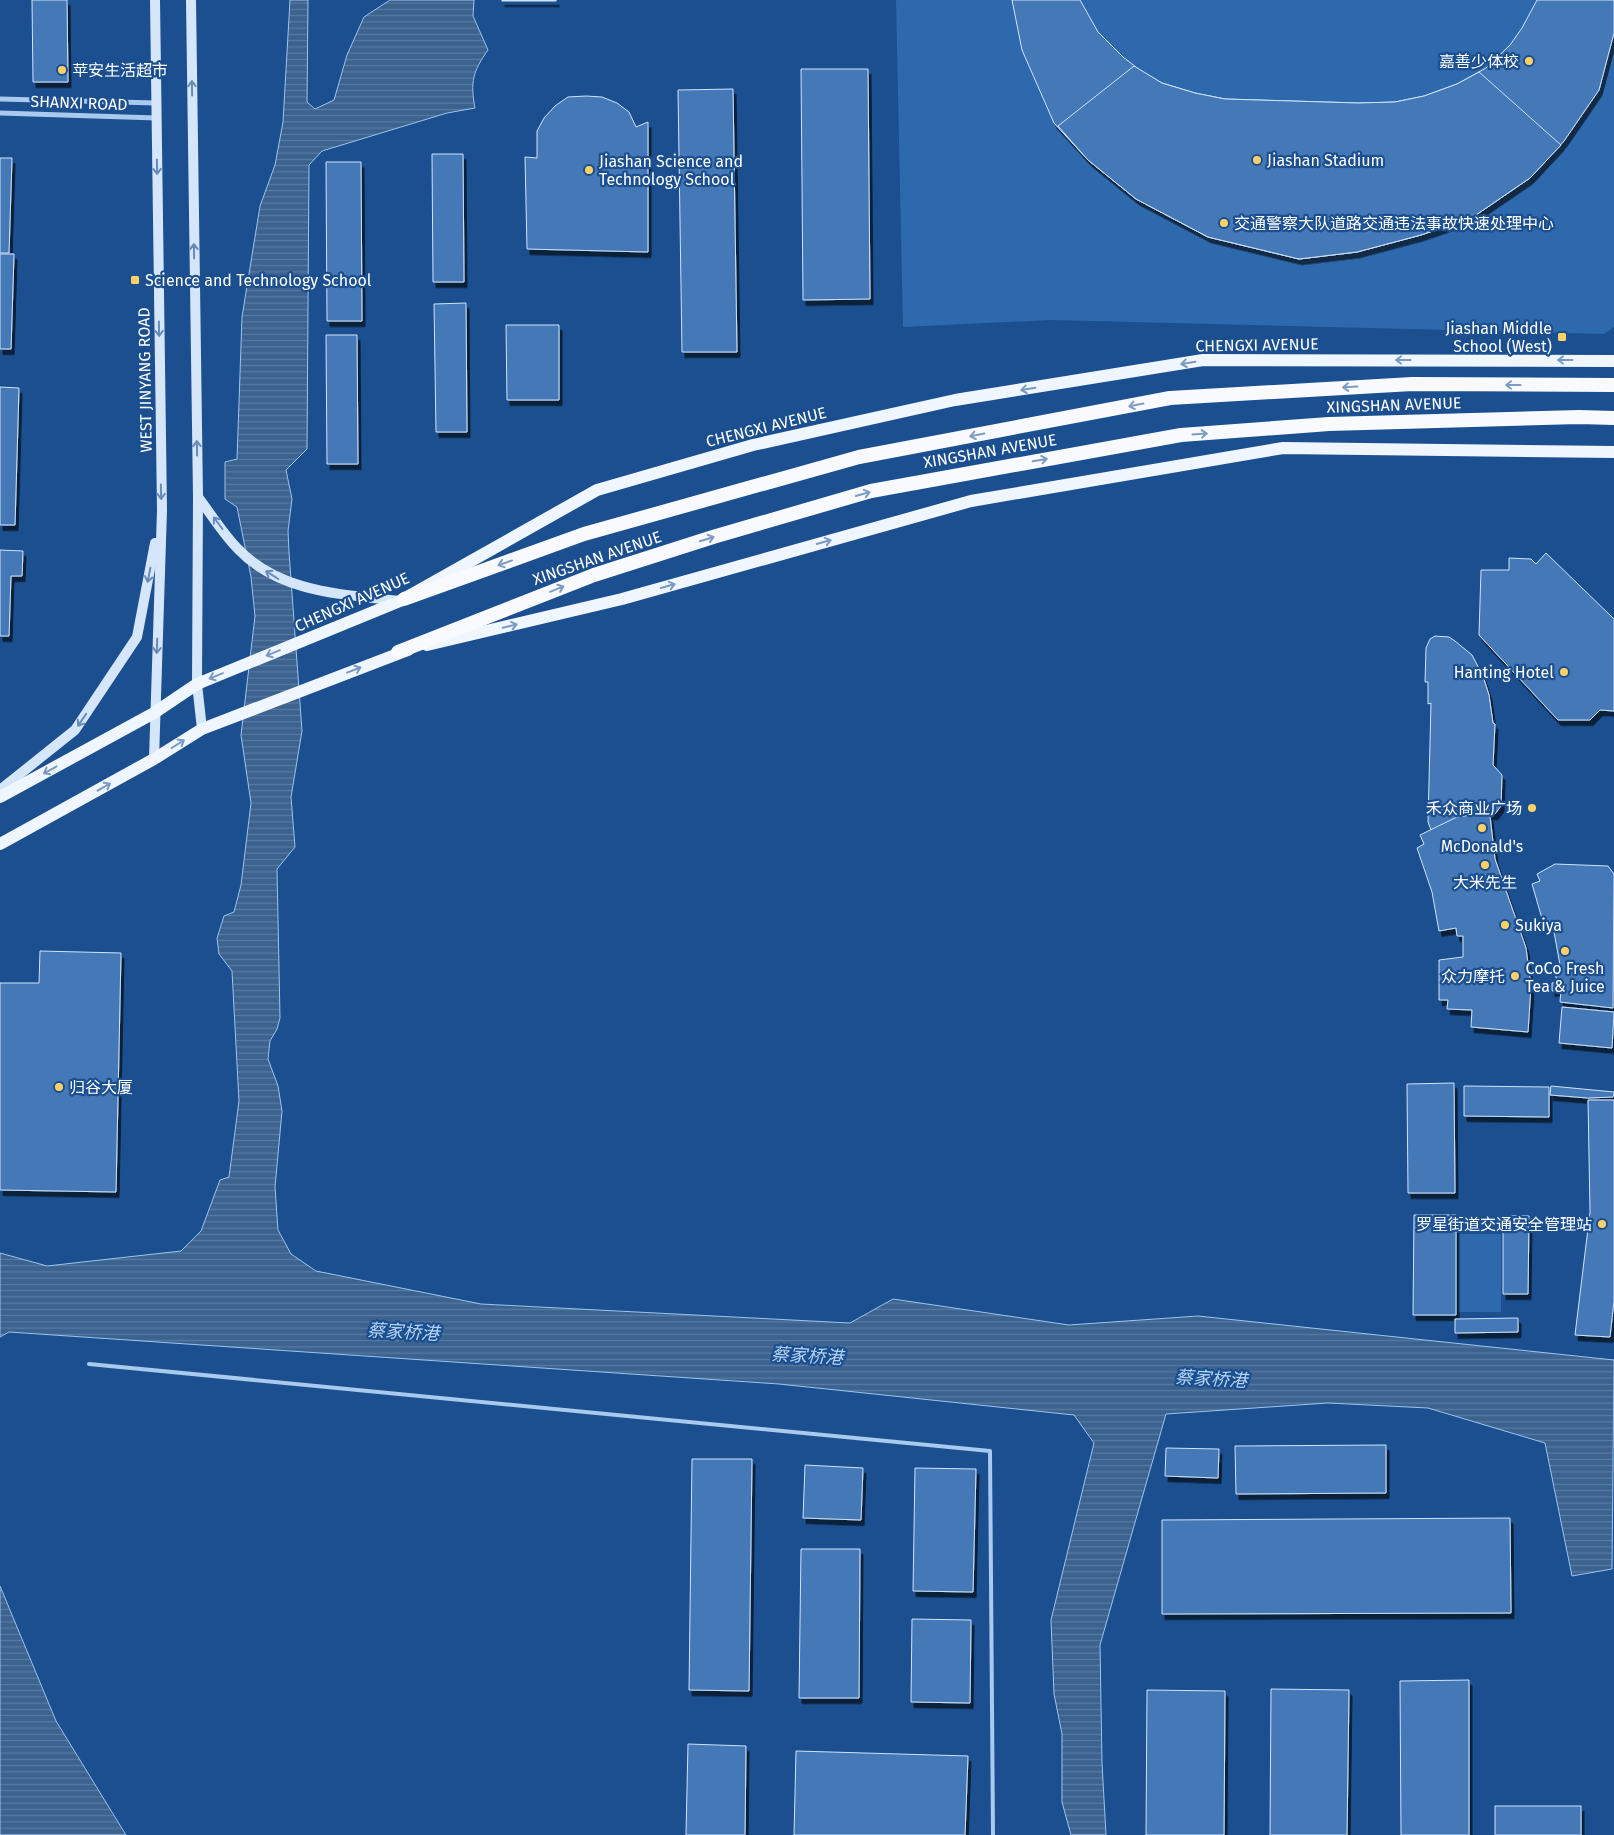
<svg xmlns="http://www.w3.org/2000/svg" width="1614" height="1835" viewBox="0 0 1614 1835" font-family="'Fira Sans','Noto Sans SC',sans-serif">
	<defs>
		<pattern id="water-rules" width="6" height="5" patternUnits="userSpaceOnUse" patternTransform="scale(1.25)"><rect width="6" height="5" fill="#3c6290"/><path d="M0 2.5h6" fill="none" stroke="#597aa1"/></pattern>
		<filter id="shadow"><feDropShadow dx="3" dy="5.5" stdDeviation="0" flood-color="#0009"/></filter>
	</defs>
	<rect width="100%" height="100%" fill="#1b4f8f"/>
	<g fill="#2e69ad">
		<polygon points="896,0 1614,0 1614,327 1604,334 1051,320 903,327"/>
		<rect x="1458" y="1234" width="43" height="78"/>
	</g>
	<g fill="url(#water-rules)" stroke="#9cc4f0">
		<path d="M290 0H308L307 102 315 109 334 100 347 55 364 17 390 0H474L473 16 488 50C473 71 470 82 475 108L447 113 322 151 309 165 307 449 286 470 292 499 288 531 289 552 302 731 291 797 295 847 277 869 280 1018 277 1029 270 1041 268 1059 278 1086 282 1111 275 1187 278 1230 291 1254 316 1271 481 1304 850 1323 893 1299 1069 1325 1198 1316 1614 1360 1612 1569 1572 1576 1545 1443 1428 1408 1328 1403 1166 1414 1100 1645 1102 1763 1106 1835H1071L1062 1802V1734L1054 1694 1051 1620 1094 1443 1074 1415 779 1384 9 1332 0 1337V1253L47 1266 181 1251 201 1231 220 1180 229 1177 239 1101 232 971 219 954 217 938 224 916 234 912 241 885 251 803 241 735 255 616 251 577 237 507 225 499V462L237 459 242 317 260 206 275 165 283 122Z"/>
		<polygon points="0,1586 56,1721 126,1835 0,1835"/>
	</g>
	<g fill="#4478b7" stroke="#cfe3fa" filter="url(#shadow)">
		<polygon points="32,0 67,0 68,82 33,82"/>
		<rect x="502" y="0" width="54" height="1"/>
		<polygon points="1012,0 1080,0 1098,32 1123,57 1141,71 1162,83 1195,93 1225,99 1358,103 1395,102 1424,96 1457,84 1486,68 1510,45 1522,28 1537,0 1614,0 1614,33 1599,90 1564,141 1530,178 1473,217 1421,235 1357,252 1299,259 1208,237 1136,199 1088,160 1054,123 1022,50"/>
		<polygon points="1134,66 1162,83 1195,93 1225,99 1358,103 1395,102 1424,96 1457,84 1479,72 1561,145 1530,178 1473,217 1421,235 1357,252 1299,259 1208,237 1136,199 1088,160 1058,126"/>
		<polygon points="801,69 868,69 870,299 803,300"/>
		<polygon points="733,89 737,352 682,352 678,90"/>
		<polygon points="586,96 602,97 617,103 629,112 636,127 648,122 648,252 527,249 525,157 537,158 537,131 544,118 555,106 568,97"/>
		<polygon points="432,154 463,154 464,282 433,282"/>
		<polygon points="0,158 12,158 9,253 0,253"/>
		<polygon points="326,162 361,162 362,321 327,321"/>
		<polygon points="0,254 14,254 11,349 0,349"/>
		<polygon points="466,303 467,432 436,432 434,304"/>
		<polygon points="506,325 559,325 559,400 507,400"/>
		<polygon points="326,335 357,335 358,464 327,464"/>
		<polygon points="0,387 19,388 15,525 0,525"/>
		<polygon points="0,550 23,551 22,576 11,576 9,636 0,636"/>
		<polygon points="1546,553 1614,619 1614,711 1600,710 1590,720 1558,720 1479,635 1481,570 1509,570 1509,558 1531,559 1536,564"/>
		<polygon points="1435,636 1449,637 1455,641 1472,655 1483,676 1489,695 1493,723 1495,724 1493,765 1502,775 1501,806 1495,814 1465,815 1431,830 1428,822 1431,703 1428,704 1428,682 1425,682 1426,648 1430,639"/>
		<polygon points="1479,814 1490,816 1495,859 1526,948 1531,986 1528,1032 1471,1027 1472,1010 1447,1009 1448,1000 1439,1000 1439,960 1463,957 1463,936 1457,936 1456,928 1439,931 1432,892 1417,848 1424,844 1420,835 1457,817"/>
		<polygon points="1555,864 1608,866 1614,874 1613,1008 1560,1002 1561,990 1552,991 1552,983 1557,982 1554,967 1560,965 1552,921 1543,922 1532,884 1540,881 1537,874"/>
		<polygon points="40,951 121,953 116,1192 0,1190 0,983 39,983"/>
		<polygon points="1562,1007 1614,1012 1612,1048 1559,1043"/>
		<polygon points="1454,1083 1455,1193 1408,1193 1407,1084"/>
		<polygon points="1464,1086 1549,1087 1549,1117 1464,1116"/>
		<polygon points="1551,1086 1614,1092 1614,1094 1613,1097 1588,1098 1550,1095"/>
		<polygon points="1588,1100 1614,1100 1614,1301 1610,1337 1575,1335 1590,1212"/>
		<polygon points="1414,1215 1456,1215 1456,1315 1413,1315"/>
		<polygon points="1503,1216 1529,1216 1528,1294 1503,1294"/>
		<polygon points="1518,1318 1518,1332 1455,1333 1455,1319"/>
		<polygon points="1386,1445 1386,1493 1236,1494 1235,1446"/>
		<polygon points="1166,1448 1219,1449 1218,1478 1165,1476"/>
		<polygon points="692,1459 752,1459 749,1691 689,1690"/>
		<polygon points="805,1465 863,1468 861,1520 803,1518"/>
		<polygon points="915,1468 976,1469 973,1592 913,1591"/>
		<polygon points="1510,1518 1511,1613 1162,1614 1162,1520"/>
		<polygon points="801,1549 860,1549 859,1698 799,1698"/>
		<polygon points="912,1619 971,1620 970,1703 911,1702"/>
		<polygon points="1469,1680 1469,1835 1401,1835 1400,1681"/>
		<polygon points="1271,1689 1349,1690 1347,1835 1270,1835"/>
		<polygon points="1147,1690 1225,1691 1224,1835 1146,1835"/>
		<polygon points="688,1744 746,1746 745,1835 686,1835"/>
		<polygon points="796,1751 968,1756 965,1835 794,1835"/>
		<rect x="1495" y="1806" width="86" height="29"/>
	</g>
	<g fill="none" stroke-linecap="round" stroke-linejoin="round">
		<polyline stroke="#a9c9ee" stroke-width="4" points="89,1364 990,1451 993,1835"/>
		<g stroke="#a9c9ee" stroke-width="5">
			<polyline points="0,99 156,103"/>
			<polyline points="0,113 157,118"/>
		</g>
		<g stroke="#d6e6fa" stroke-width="10">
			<polyline points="191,0 198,497 197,684 202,729"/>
			<path d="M198 497C211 514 223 534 238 549 280 593 342 594 399 601"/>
			<polyline points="154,759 162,510 155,0"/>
			<polyline points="0,790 75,730 137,637 155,543"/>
		</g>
		<g stroke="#f0f6ff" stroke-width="12">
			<polyline points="427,645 622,599 971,501 1283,448 1614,452"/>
			<polyline points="0,797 154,713 197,684 400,601 597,490 753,445 955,400 1203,360 1614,361"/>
			<polyline points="0,844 154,759 202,729 408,650"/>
		</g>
		<g stroke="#f8faff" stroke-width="14">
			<polyline points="404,599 584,534 859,457 1170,398 1412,384 1614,385"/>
			<polyline points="398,652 594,575 713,537 871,491 1181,435 1329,424 1579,417 1614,418"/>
		</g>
	</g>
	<defs><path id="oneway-shaft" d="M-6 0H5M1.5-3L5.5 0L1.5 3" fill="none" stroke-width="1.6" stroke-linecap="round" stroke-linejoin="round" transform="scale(1.25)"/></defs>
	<g stroke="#668bba">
		<use href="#oneway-shaft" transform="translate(192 88) rotate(-91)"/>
		<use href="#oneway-shaft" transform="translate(157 167) rotate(89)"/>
		<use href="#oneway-shaft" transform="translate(194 251) rotate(-91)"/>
		<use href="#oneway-shaft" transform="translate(159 329) rotate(89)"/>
		<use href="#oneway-shaft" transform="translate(197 448) rotate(-91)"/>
		<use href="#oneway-shaft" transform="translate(161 492) rotate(89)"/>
		<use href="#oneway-shaft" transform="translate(218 523) rotate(-127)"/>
		<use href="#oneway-shaft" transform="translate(149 575) rotate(101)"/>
		<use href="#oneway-shaft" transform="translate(272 575) rotate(-148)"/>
		<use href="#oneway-shaft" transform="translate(157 646) rotate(92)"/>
		<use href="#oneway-shaft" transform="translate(82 720) rotate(124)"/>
	</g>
	<g stroke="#7b9ac1">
		<use href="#oneway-shaft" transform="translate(1403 360) rotate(-180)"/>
		<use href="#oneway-shaft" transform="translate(1565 360) rotate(-180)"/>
		<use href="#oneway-shaft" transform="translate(1188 363) rotate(171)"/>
		<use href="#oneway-shaft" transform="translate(1028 389) rotate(171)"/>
		<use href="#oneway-shaft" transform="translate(824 542) rotate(-16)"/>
		<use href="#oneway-shaft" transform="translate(668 586) rotate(-16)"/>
		<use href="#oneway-shaft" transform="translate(510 626) rotate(-13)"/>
		<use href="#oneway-shaft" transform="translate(273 653) rotate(158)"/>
		<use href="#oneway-shaft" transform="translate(354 670) rotate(-21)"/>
		<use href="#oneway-shaft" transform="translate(216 676) rotate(158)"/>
		<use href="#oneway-shaft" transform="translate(178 744) rotate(-32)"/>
		<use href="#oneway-shaft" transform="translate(50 770) rotate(151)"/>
		<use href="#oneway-shaft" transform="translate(104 787) rotate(-29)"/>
	</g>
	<g stroke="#7e9cc1">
		<use href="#oneway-shaft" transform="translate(1513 385) rotate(-180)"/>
		<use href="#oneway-shaft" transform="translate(1350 387) rotate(177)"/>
		<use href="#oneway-shaft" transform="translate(1136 405) rotate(169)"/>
		<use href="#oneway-shaft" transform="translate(1200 434) rotate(-4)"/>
		<use href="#oneway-shaft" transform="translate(977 435) rotate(169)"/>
		<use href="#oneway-shaft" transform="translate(1040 460) rotate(-10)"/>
		<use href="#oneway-shaft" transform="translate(863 494) rotate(-16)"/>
		<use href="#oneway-shaft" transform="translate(707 539) rotate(-17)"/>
		<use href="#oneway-shaft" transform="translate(505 563) rotate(160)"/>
		<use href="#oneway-shaft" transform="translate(557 589) rotate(-22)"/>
	</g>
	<g fill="#ffd166" stroke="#1b4f8f" stroke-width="2">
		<circle cx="1529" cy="61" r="5"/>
		<circle cx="62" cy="70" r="5"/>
		<circle cx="1257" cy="160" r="5"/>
		<circle cx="589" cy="170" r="5"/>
		<circle cx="1224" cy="223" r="5"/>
		<rect x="130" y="275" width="10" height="10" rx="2.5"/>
		<rect x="1557" y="332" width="10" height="10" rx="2.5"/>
		<circle cx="1564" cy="672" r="5"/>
		<circle cx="1532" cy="808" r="5"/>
		<circle cx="1482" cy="828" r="5"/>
		<circle cx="1485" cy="865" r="5"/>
		<circle cx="1505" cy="925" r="5"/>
		<circle cx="1565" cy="951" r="5"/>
		<circle cx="1515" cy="976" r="5"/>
		<circle cx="59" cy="1087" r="5"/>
		<circle cx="1602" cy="1224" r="5"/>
	</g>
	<g text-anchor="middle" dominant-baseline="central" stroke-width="4.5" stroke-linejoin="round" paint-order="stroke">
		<g font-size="16" fill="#fff" stroke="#1b4f8f" text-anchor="start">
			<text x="1519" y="61" text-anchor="end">嘉善少体校</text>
			<text x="72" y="70">苹安生活超市</text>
			<text x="1267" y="160">Jiashan Stadium</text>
			<text x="599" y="161">Jiashan Science and<tspan x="599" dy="18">Technology School</tspan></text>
			<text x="1234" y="223">交通警察大队道路交通违法事故快速处理中心</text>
			<text x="145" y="280">Science and Technology School</text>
			<text x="1552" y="328" text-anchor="end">Jiashan Middle<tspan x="1552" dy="18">School (West)</tspan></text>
			<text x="1554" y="672" text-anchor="end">Hanting Hotel</text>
			<text x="1522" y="808" text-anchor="end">禾众商业广场</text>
			<text x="1482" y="846" text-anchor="middle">McDonald's</text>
			<text x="1485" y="882" text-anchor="middle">大米先生</text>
			<text x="1515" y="925">Sukiya</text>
			<text x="1565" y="968" text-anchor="middle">CoCo Fresh<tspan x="1565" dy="18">Tea &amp; Juice</tspan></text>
			<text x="1505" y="976" text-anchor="end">众力摩托</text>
			<text x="69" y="1087">归谷大厦</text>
			<text x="1592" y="1224" text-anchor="end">罗星街道交通安全管理站</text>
		</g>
		<g font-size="16" fill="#fff" stroke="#1b4f8f">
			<text transform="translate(79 103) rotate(2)">SHANXI ROAD</text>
			<text transform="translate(1257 345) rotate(-1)">CHENGXI AVENUE</text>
			<text transform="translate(145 380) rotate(-91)">WEST JINYANG ROAD</text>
			<text transform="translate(1394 405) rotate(-2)">XINGSHAN AVENUE</text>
			<text transform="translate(766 427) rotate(-14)">CHENGXI AVENUE</text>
			<text transform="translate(990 451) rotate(-10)">XINGSHAN AVENUE</text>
			<text transform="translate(597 558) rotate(-19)">XINGSHAN AVENUE</text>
			<text transform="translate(352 602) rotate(-24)">CHENGXI AVENUE</text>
		</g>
		<g font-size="18" font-style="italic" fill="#b5d3f5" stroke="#1b4f8f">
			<text transform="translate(403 1332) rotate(3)">蔡家桥港</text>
			<text transform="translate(807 1356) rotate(3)">蔡家桥港</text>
			<text transform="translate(1211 1379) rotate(3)">蔡家桥港</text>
		</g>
	</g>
</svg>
